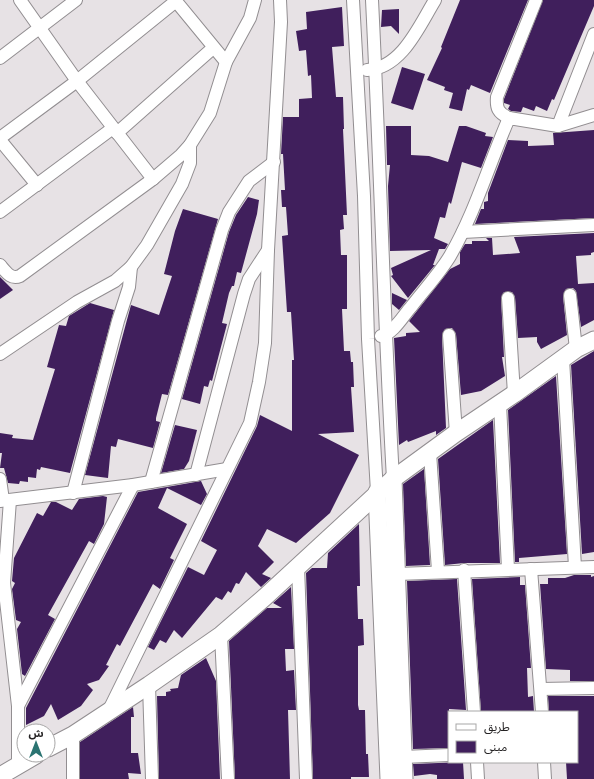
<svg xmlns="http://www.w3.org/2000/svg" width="594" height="779" viewBox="0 0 594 779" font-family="'Fira Sans Condensed','Noto Sans Arabic',sans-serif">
	<rect width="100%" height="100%" fill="#e7e2e5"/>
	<g fill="#401f5c">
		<polygon points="460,0 528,0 490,93 471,85 469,90 467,89 462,111 449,108 453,93 444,90 445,87 427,80 442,48 441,47"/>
		<polygon points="543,0 594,0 594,6 554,100 552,99 547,111 536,106 534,111 523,107 521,112 511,111 508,109 510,105 504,103 504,99"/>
		<polygon points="342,7 344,46 332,47 336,97 343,97 344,129 343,129 347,215 343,215 344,229 340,230 341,255 347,255 347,309 342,309 344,351 350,351 351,362 353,362 354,387 351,387 354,432 318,434 359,455 330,513 296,543 267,529 258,546 274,562 262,574 271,578 261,587 246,572 239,584 236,583 231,593 228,591 222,600 216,597 182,638 174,630 166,643 160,640 154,650 148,647 188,567 204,575 217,550 201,541 257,426 260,415 292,431 292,360 294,360 291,312 287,312 282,236 288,235 286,207 282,207 281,190 285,190 283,154 281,154 283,117 299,117 299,99 312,98 311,75 308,76 306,50 299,51 296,31 307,29 306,12"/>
		<polygon points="399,9 399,34 391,26 381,27 382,10"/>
		<polygon points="402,67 425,74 413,110 391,103"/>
		<polygon points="386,126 411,126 411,155 429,156 448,162 459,126 466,126 486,133 485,136 493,137 481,168 462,162 451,204 449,202 445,218 440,217 434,238 448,244 445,249 439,249 433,265 435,265 408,298 391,276 393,275 391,268 431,250 390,251 388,186 390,165 387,165"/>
		<polygon points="594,130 594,218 475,224 481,209 484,209 484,202 488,201 488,193 508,140 528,141 528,146 554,145 553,133"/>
		<polygon points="248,197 259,200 257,214 241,273 237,272 234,286 232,286 229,293 222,323 227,324 212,381 210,380 208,387 204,386 200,404 182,399 229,232 236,215"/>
		<polygon points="183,209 218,219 168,395 162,394 156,418 156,421 160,422 153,448 118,439 116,447 111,446 108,478 85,475 131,305 159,315 172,276 164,274 175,231"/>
		<polygon points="594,233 594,252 591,253 591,255 576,256 578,284 594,283 594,320 581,327 576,291 573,288 566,289 563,296 567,335 541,349 537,342 537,337 518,338 515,297 512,292 504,292 501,298 504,357 502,357 505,376 481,391 461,395 456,334 452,328 445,329 442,336 446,428 436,435 436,431 408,442 407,440 399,445 394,338 406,336 406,333 420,332 409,321 450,269 460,264 460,252 465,244 472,244 472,241 489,241 486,238 492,238 493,255 520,253 514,237"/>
		<polygon points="0,277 13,290 0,299"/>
		<polygon points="392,293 407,300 399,310 392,304"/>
		<polygon points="90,303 114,310 70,473 41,467 40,470 37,469 36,478 28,477 28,482 20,481 19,484 8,483 4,468 0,468 2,453 0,453 0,433 13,435 12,438 33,440 55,369 47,367 59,325 66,326 69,316"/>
		<polygon points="594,351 594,552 582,554 571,365"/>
		<polygon points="556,376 567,554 519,558 519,562 515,562 508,410"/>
		<polygon points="493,420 500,563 464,563 445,565 438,459"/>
		<polygon points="175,425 197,430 189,461 184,469 161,473"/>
		<polygon points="424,469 430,565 406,566 403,484"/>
		<polygon points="201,481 207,494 201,505 167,488 158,508 187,524 170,558 174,560 160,589 153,584 120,646 117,644 106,665 109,666 99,680 87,684 93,690 81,706 58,720 51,704 44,716 26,725 26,708 138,492"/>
		<polygon points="103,496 107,497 104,524 94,544 89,541 48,615 55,619 25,676 22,674 17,629 21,622 16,620 12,589 15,583 12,581 14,558 37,513 43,516 51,502 56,502 72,510 79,499"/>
		<polygon points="359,524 360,586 357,586 358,619 363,619 364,645 358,646 358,705 359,710 365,710 366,754 368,754 369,777 351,777 351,779 313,779 306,573 312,568 327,568 328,553"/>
		<polygon points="574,575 591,575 591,577 594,576 594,681 570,681 570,670 546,669 540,584 548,584 548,578 565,578"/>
		<polygon points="520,577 520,585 525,585 531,668 527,668 528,697 533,696 534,712 481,712 472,579"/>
		<polygon points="457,579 466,710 449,709 449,748 413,749 407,581"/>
		<polygon points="291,587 294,649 285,649 286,671 294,670 296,710 288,710 290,779 235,779 229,641 267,608 282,608 273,603"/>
		<polygon points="206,658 216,681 220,779 159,779 157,696 166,696 166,692 171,691 170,689 178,688 181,675"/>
		<polygon points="548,696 594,696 594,779 567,779 566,762 577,762 577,712 549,712"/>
		<polygon points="133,707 134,717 131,717 131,753 138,753 141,774 128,773 129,779 80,779 80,742"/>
		<polygon points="463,762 464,779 437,779 437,775 430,774 414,776 413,764"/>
	</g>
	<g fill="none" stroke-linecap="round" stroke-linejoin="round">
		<g stroke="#928e91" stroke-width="14">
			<g id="street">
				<polyline points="20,0 77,81 153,179"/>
				<polyline points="175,0 226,62"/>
				<polyline points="353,0 364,196 368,339 377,492"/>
				<path d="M372 0C380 160 384 320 393 479"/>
				<polyline points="0,58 76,0"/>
				<path d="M367 70C402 68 419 26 435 0"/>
				<path d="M509 118C498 113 496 108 497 97L536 0"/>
				<polyline points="558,126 594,34"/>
				<polyline points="117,133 213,48"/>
				<polyline points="0,138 77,81 176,1"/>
				<polyline points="0,140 37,185"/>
				<polyline points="0,212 113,128"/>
				<polyline points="463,232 594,225"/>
				<path d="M0 265C6 272 11 280 20 276L153 179 181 155 190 145 210 113 226 62 250 18 255 0"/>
				<polyline points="570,295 576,349"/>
				<polyline points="508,298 514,394"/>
				<polyline points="449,335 456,433"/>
				<path d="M381 336C393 334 403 316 411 307 424 290 439 274 450 256 475 213 489 164 509 118L558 126 594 115"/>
				<polyline points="0,354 77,302 115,281 131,267 147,245 182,184 190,163 190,145"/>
				<polyline points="563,359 575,567"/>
				<polyline points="500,404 508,569"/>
				<polyline points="430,453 438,571"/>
				<polyline points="196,475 244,294 249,279 268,250"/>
				<polyline points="0,479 3,500"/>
				<polyline points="151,482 222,230 229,212 249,181 274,162"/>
				<polyline points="73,493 118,321 129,287 131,267"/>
				<polyline points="10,500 4,583 18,706 18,764"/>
				<polyline points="0,501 133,485 227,469"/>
				<polyline points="298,567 306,779"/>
				<polyline points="531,569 542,712"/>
				<polyline points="464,570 474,712"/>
				<polyline points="397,574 594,567"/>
				<polyline points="221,635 228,779"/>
				<polyline points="149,685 152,779"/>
				<polyline points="541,689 594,688"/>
				<polyline points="18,706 133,485"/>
				<polyline points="108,712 250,423 259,382 265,343 268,250 281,22 280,0"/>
				<polyline points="73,735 73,779"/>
				<polyline points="403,757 449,755"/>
				<polyline points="477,762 478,779"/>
				<polyline points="544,762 545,779"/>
			</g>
		</g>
		<g stroke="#928e91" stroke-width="19">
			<g id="secondary">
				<polyline points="393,479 404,779"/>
				<polyline points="377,492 389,779"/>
				<polyline points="48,748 73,735 149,685 221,635 265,597 393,479 456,433 514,394 576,349 594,340"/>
				<polyline points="0,776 36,755"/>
			</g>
		</g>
		<use href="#street" stroke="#fff" stroke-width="12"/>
		<use href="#secondary" stroke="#fff" stroke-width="17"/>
	</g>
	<rect x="448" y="711" width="130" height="52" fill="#ffffff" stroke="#a8a7a7"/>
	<rect x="456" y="724" width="20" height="6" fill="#ffffff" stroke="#a8a7a7"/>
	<text x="484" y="731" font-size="12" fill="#252324">طريق</text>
	<rect x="456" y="741" width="20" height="12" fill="#401f5c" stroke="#a8a7a7"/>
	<text x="484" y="751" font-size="12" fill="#252324">مبنى</text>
	<g transform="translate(36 743)"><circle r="19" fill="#ffffff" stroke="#a8a7a7"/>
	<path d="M0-3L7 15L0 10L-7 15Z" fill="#2b7472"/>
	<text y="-6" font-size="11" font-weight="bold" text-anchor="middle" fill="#252324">ش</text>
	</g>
</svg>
